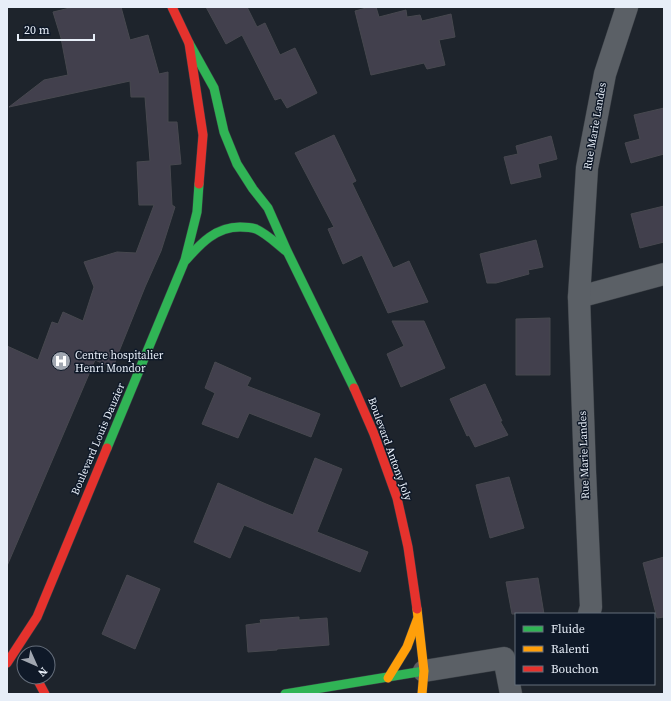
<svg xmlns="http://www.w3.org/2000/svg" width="671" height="701" viewBox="0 0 671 701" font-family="'Source Serif 4',serif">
	<rect width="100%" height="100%" fill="#1e242c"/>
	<g fill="#42404d" stroke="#47484f">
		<polygon points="74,7 121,7 130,40 148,35 159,74 168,72 168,122 177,122 181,164 170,165 172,205 175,207 161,251 145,287 118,354 113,368 95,360 7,566 7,346 38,360 52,322 58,324 63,312 83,321 94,287 84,262 117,252 136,253 154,205 139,205 137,162 150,161 145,97 131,97 130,81 9,107 44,80 68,75 61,38 53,12"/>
		<polygon points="206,7 247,7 257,27 265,23 280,55 295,48 317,93 287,108 281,98 275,100 242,35 226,44"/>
		<polygon points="370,7 376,7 379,17 406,10 407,17 420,15 422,21 451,14 455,37 439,40 445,65 427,69 424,63 371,75 355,11"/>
		<polygon points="664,108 664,154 631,163 625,143 640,139 634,115"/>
		<polygon points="334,135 356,181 352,183 393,268 409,261 428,302 388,313 362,255 343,264 328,229 334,227 295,153"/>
		<polygon points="551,136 557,159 538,164 541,177 511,184 504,157 518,154 516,146"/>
		<polygon points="664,206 664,242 640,248 631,214"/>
		<polygon points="536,240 543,267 528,270 529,274 496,283 487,283 480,254"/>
		<polygon points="550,318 550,375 516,375 516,319"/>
		<polygon points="392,321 424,321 445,368 401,387 387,354 404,346"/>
		<polygon points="215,362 251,378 247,386 320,414 311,437 249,413 238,438 202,424 215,393 205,388"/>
		<polygon points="485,384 502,421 500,421 508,435 475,447 469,435 467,436 450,399"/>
		<polygon points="315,458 342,469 317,532 368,552 360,572 244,525 230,558 194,542 218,483 266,504 293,515"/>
		<polygon points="509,477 524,528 490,538 476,485"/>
		<polygon points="664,557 664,617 657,618 643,563"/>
		<polygon points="127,575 160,589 135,649 102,634"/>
		<polygon points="538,578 544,614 512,614 506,582"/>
		<polygon points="299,617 299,620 327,618 329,645 277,649 277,650 248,652 246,625 261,623 260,620"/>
	</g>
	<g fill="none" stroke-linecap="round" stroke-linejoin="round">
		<g stroke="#3a3f45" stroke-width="23">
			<g id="street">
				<polyline points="579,297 664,274"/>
				<polyline points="589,614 591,607 585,472 579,297 587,168 605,74 627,7"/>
				<polyline points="424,671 504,658 511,694"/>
			</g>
		</g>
		<g stroke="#3a3f45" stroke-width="10">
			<g id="fast">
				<polyline points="189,43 214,88 224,132 237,164 253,189 268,208 287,251 354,388"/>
				<path d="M186 260C201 243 216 227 240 227 245 227 251 227 256 229 267 234 277 244 286 251"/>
				<polyline points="107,448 185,260 197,212 199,184"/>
				<polyline points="285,694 424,671"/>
			</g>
		</g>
		<g stroke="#3a3f45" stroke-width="10">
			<g id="slow">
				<polyline points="417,609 424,671 422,694"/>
				<polyline points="388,678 407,647 417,620"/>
			</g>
		</g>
		<g stroke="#3a3f45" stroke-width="10">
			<g id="jam">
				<polyline points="172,7 189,43 203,135 199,184"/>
				<polyline points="354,388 374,434 397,498 408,547 417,609"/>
				<polyline points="7,663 37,617 107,448"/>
				<polyline points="36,677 45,694"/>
			</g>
		</g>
		<use href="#street" stroke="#5b6066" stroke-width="22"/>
		<use href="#fast" stroke="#30b455" stroke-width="9"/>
		<use href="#slow" stroke="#ff9f0a" stroke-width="9"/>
		<use href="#jam" stroke="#e5322d" stroke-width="9"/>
	</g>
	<defs>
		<g id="hospital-disc" transform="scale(1)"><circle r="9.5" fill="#a1a7b1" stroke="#0f1928"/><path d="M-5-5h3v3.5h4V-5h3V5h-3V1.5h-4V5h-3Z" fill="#fff"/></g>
	</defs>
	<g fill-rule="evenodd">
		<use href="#hospital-disc" x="61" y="361"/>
	</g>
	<g text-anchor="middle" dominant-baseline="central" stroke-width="3" stroke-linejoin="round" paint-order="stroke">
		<g font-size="11" fill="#e7eef8" stroke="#0f1928">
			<text transform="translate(595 126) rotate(-80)">Rue Marie Landes</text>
			<text transform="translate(98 439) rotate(-67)">Boulevard Louis Dauzier</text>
			<text transform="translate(390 449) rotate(70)">Boulevard Antony Joly</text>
			<text transform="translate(584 455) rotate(-92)">Rue Marie Landes</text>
		</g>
		<g font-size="11" fill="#e7eef8" stroke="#0f1928" text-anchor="start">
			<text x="75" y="355">Centre hospitalier<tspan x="75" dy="13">Henri Mondor</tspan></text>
		</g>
	</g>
	<rect width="671" height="701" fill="none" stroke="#e7eef8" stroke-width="16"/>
	<rect x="515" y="613" width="140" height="72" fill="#0f1928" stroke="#656e7b"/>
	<rect x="523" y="626" width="20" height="6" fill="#30b455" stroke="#656e7b"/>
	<text x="551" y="633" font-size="12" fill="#e7eef8">Fluide</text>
	<rect x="523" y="646" width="20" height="6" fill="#ff9f0a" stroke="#656e7b"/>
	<text x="551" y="653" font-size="12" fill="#e7eef8">Ralenti</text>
	<rect x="523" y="666" width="20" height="6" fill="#e5322d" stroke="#656e7b"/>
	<text x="551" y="673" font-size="12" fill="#e7eef8">Bouchon</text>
	<g transform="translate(36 665) rotate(135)"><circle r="19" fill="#0f1928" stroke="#656e7b"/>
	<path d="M0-3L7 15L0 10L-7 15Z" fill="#a1a7b1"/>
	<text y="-6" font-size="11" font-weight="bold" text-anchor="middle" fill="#e7eef8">N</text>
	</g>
	<path d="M18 34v6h76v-6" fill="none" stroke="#e7eef8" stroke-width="2"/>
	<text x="24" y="34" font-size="12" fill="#e7eef8" stroke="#0f1928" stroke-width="3" paint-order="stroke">20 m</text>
</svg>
